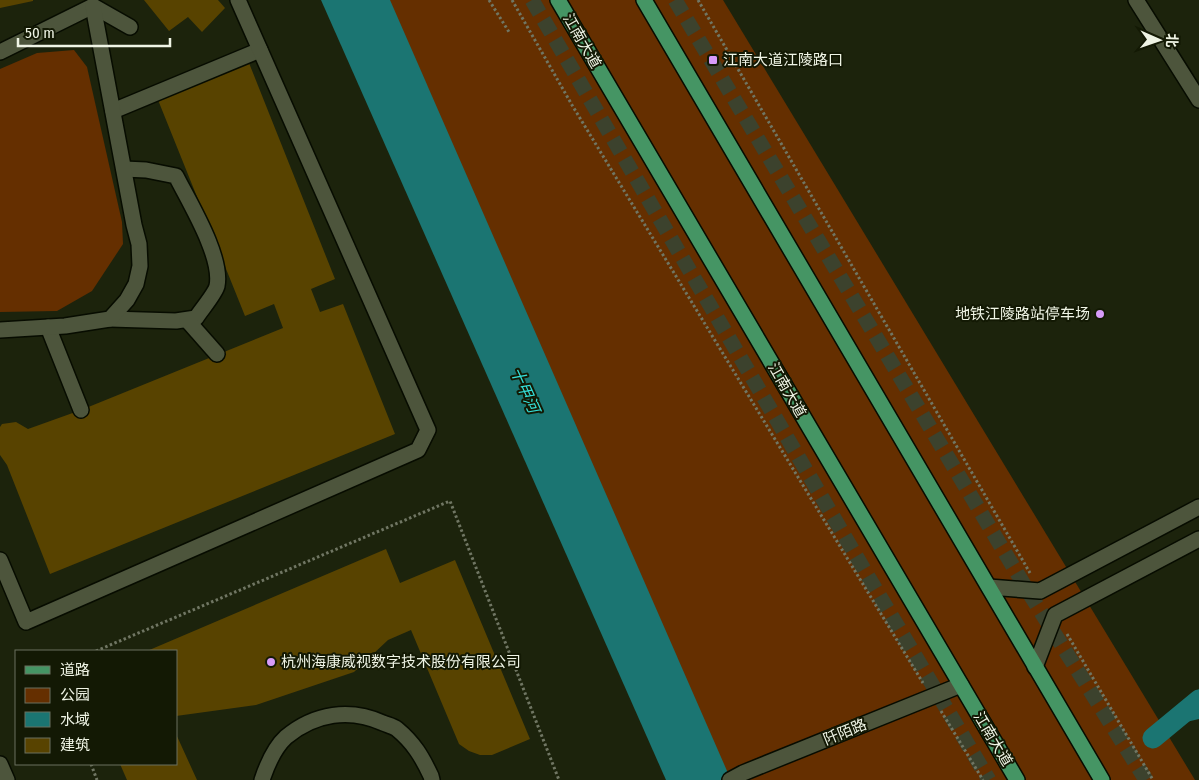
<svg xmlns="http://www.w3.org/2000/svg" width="1199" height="780" viewBox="0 0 1199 780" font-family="'Fira Sans Condensed','Noto Sans SC',sans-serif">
	<rect width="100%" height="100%" fill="#1c230c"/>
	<g fill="#652f00">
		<polygon points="381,0 723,0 1195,780 715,780"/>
		<polygon points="74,50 87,67 122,222 123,244 92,291 57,311 0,312 0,69 37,53"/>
	</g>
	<g fill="#1b7572">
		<polygon points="321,0 390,0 731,780 666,780"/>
		<polygon points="1199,689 1199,719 1169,726"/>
	</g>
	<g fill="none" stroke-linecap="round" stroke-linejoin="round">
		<polyline stroke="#1b7572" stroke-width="21" points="1153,738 1199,700"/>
	</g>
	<g fill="#584300">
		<polygon points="0,0 33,0 33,1 0,8"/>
		<polygon points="144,0 218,0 225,8 202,32 188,17 169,31"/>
		<polygon points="245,53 335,279 311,289 320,312 343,304 395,434 50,574 7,465 0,455 0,427 2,424 16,422 28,429 81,410 283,328 274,304 245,316 154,90"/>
		<polygon points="386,549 400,583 455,560 530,739 492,755 480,755 469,751 459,744 411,630 388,640 354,672 256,705 176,716 176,651 147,651"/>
		<polygon points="176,734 197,780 127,780 120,764 176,764"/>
	</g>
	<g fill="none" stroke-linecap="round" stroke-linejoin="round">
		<g stroke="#3c422d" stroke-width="15" stroke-dasharray="15 8" stroke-linecap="butt">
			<polyline points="532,0 866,573 989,780"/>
			<polyline points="675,0 1026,588 1146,780"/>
		</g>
		<g stroke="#070c00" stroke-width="18">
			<g id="minor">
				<polyline points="1136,0 1199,100"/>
				<polyline points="0,52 93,6 130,27"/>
				<polyline points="113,111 260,50"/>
				<path d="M110 319 176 321 196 318C201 310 215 294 217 286 223 257 189 202 176 176L146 170 124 169"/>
				<polyline points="187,320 217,354"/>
				<polyline points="48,327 81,410"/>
				<polyline points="0,330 65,326 110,319 127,300 136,284 140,266 139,244 134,225 93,6"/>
				<polyline points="0,560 26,622 418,450 428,430 238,0"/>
				<polyline points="989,587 1040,591 1199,507"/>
				<polyline points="1035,667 1055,615 1199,539"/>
				<polyline points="0,764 7,780"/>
				<path d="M262 780C267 765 274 748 286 737 315 713 350 708 383 723 388 725 393 726 397 729 414 743 422 757 431 776L432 780"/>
				<polyline points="730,780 743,773 961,685"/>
			</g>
		</g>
		<g stroke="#070c00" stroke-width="18">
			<g id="major">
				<polyline points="558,0 1017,780"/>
				<polyline points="644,0 1102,780"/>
			</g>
		</g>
		<g stroke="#707663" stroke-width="3" stroke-dasharray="2.5 2.5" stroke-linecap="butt">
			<polyline points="489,0 509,32"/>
			<polyline points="512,0 572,105 923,683"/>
			<polyline points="698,0 1030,573"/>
			<polyline points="1067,634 1153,780"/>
			<polyline points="96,651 450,501 559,780"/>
			<polyline points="941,711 983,780"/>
			<polyline points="91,764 97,780"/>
		</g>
		<use href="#minor" stroke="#4d553c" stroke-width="15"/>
		<use href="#major" stroke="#459564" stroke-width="15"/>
	</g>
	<g fill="#d79bf9" stroke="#131904" stroke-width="2">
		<rect x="708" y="55" width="10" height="10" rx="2.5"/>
		<circle cx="1100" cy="314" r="5"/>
		<circle cx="271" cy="662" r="5"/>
	</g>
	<g text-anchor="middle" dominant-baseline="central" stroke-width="4" stroke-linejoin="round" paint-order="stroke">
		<g font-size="15" fill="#eff4e5" stroke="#131904">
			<text transform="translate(582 41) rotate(60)">江南大道</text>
			<text transform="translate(787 390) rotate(60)">江南大道</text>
			<text transform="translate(845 732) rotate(-22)">阡陌路</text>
			<text transform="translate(993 739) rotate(59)">江南大道</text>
		</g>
		<g font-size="15" fill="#eff4e5" stroke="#131904" text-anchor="start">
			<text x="723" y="60">江南大道江陵路口</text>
			<text x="1090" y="314" text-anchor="end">地铁江陵路站停车场</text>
			<text x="281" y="662">杭州海康威视数字技术股份有限公司</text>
		</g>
		<g font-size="16" font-style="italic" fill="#35ded8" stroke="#131904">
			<text transform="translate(525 390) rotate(66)">十甲河</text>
		</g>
	</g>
	<rect x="15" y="650" width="162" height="115" fill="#131904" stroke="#6b715e"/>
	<rect x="25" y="666" width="25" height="8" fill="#459564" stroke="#6b715e"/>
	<text x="60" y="675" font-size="15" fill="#eff4e5">道路</text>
	<rect x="25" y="688" width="25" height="15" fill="#652f00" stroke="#6b715e"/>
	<text x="60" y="700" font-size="15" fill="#eff4e5">公园</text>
	<rect x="25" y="712" width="25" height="15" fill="#1b7572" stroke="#6b715e"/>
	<text x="60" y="725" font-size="15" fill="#eff4e5">水域</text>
	<rect x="25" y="738" width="25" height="15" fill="#584300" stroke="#6b715e"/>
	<text x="60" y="750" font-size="15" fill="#eff4e5">建筑</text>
	<g transform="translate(1159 40) rotate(92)" stroke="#131904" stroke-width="4" paint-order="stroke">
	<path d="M0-4L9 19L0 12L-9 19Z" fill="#eff4e5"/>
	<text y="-8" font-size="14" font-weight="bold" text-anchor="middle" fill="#eff4e5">北</text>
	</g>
	<path d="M18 38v8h152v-8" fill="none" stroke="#eff4e5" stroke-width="2.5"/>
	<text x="25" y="38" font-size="15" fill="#eff4e5" stroke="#131904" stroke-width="4" paint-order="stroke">50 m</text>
</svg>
